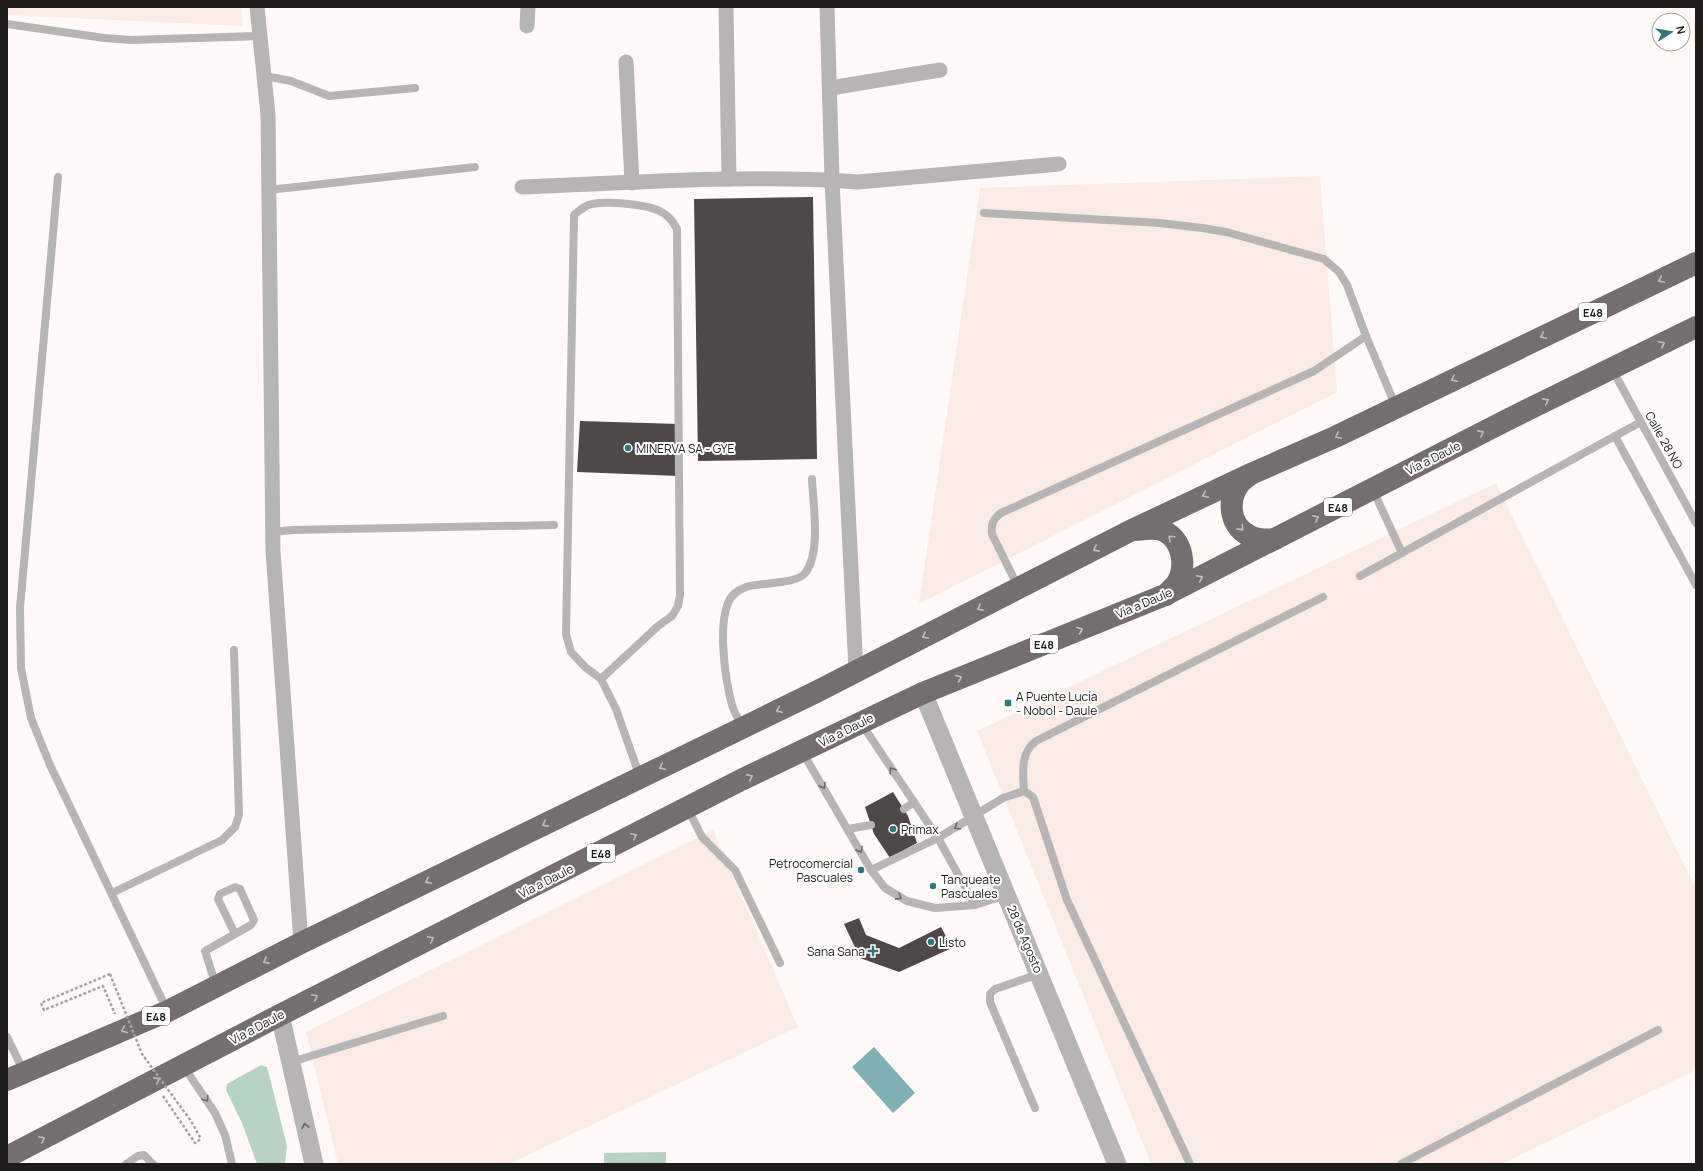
<svg xmlns="http://www.w3.org/2000/svg" width="1703" height="1171" viewBox="0 0 1703 1171" font-family="Manrope,sans-serif">
	<rect width="100%" height="100%" fill="#fffaf7"/>
	<g fill="#faebe5">
		<polygon points="7,7 241,7 243,26 7,15"/>
		<polygon points="1320,176 1337,392 919,604 980,188"/>
		<polygon points="1496,483 1696,889 1696,1070 1502,1164 1151,1164 977,731"/>
		<polygon points="713,830 798,1027 509,1164 338,1164 306,1032"/>
	</g>
	<g fill="#b6d3c3">
		<polygon points="261,1065 267,1067 287,1146 285,1164 257,1164 242,1123 226,1090 227,1084"/>
		<polygon points="666,1152 666,1164 604,1164 604,1153"/>
	</g>
	<polygon fill="#7db1b3" points="874,1047 915,1093 893,1113 852,1067"/>
	<g fill="#4e4947">
		<polygon points="813,197 817,459 698,461 694,199"/>
		<polygon points="580,421 679,424 679,476 577,472"/>
		<polygon points="893,792 908,816 917,843 890,858 874,834 865,807"/>
		<polygon points="859,918 866,935 899,948 941,927 952,948 899,972 860,958 844,924"/>
	</g>
	<g fill="none" stroke-linecap="round" stroke-linejoin="round">
		<g stroke="#a7a3a1" stroke-width="2.5" stroke-dasharray="3 2" stroke-linecap="butt">
			<polyline points="110,974 41,1003 44,1010 103,986 115,1014"/>
			<polyline points="163,1096 195,1143 201,1139"/>
		</g>
		<g stroke="#b7b4b4" stroke-width="8">
			<polyline points="7,24 104,38 131,40 260,36"/>
			<polyline points="265,76 291,81 329,96 415,88"/>
			<polyline points="58,177 20,608 21,668 31,718 50,765 167,1010"/>
			<polyline points="269,190 475,167"/>
			<path d="M984 213 1160 223 1202 228 1226 232 1324 259 1339 272 1347 285 1366 336 1314 371 1001 513C993 519 991 524 992 534L1018 587"/>
			<polyline points="1366,336 1396,407"/>
			<polyline points="1612,369 1696,523"/>
			<polyline points="1615,436 1641,422"/>
			<polyline points="1373,490 1402,553"/>
			<polyline points="273,532 292,530 554,525"/>
			<polyline points="1360,576 1615,436 1696,585"/>
			<path d="M601 679 658 626 672 616 678 606 680 595 677 229C673 222 670 217 663 213 650 204 608 201 592 204 585 205 580 210 574 215L566 634 571 652 585 667 601 679 616 709 640 777"/>
			<polyline points="861,723 938,838 975,905"/>
			<path d="M742 727C739 720 734 712 732 705 725 679 718 627 728 603 731 595 738 590 746 587 761 582 797 585 806 572 821 551 813 504 812 479"/>
			<polyline points="803,753 871,870 885,888 907,901 935,908 975,905 1006,895"/>
			<path d="M1024 791C1023 772 1020 753 1036 741L1323 597"/>
			<polyline points="688,809 702,837 735,870 780,963"/>
			<polyline points="904,809 914,802"/>
			<polyline points="848,829 871,825"/>
			<polyline points="871,870 938,838 1003,798 1024,791 1033,797 1067,900 1190,1164"/>
			<polyline points="112,893 222,840 235,827 239,815 234,650"/>
			<polyline points="216,986 205,951 251,925 254,920 240,889 235,887 220,894 218,899 235,934"/>
			<polyline points="7,1037 24,1072"/>
			<polyline points="291,1062 443,1016"/>
			<polyline points="184,1067 215,1113 225,1135 232,1164"/>
			<polyline points="1035,1108 990,1002 990,994 995,989 1039,974"/>
			<polyline points="126,1164 138,1156 144,1155 153,1164"/>
			<polyline points="1401,1164 1658,1030"/>
		</g>
		<g stroke="#b7b4b4" stroke-width="15">
			<polyline points="257,7 268,115 273,551 301,943"/>
			<polyline points="726,7 729,179"/>
			<polyline points="827,7 832,180 856,671"/>
			<polyline points="527,26 528,7"/>
			<polyline points="626,62 632,183"/>
			<polyline points="830,88 940,70"/>
			<path d="M522 187C633 183 746 174 858 182L1059 164"/>
		</g>
		<g stroke="#b7b4b4" stroke-width="19">
			<polyline points="923,693 1117,1164"/>
			<polyline points="280,1015 314,1164"/>
		</g>
		<g stroke="#746e70" stroke-width="22">
			<path d="M1247 477C1226 490 1226 525 1250 536 1258 540 1266 540 1275 539"/>
			<path d="M1136 530C1145 529 1156 527 1164 531 1183 541 1187 566 1177 583 1174 587 1169 591 1166 595"/>
			<polyline points="7,1080 168,1011 301,943 814,693 1130,531 1253,473 1335,437 1696,263"/>
			<polyline points="7,1157 280,1015 741,780 923,693 1165,595 1511,418 1696,327"/>
		</g>
		<polyline stroke="#a7a3a1" stroke-width="2.5" stroke-dasharray="3 2" stroke-linecap="butt" points="110,974 142,1054 191,1121 201,1139"/>
	</g>
	<defs><path id="oneway-chevron" d="M-2-3.5L2.5 0L-2 3.5" fill="none" stroke-width="1.6" stroke-linecap="round" stroke-linejoin="round"/></defs>
	<g stroke="#c0bebf">
		<use href="#oneway-chevron" transform="translate(1661 280) rotate(155)"/>
		<use href="#oneway-chevron" transform="translate(1543 336) rotate(155)"/>
		<use href="#oneway-chevron" transform="translate(1662 344) rotate(-26)"/>
		<use href="#oneway-chevron" transform="translate(1454 379) rotate(154)"/>
		<use href="#oneway-chevron" transform="translate(1546 401) rotate(-26)"/>
		<use href="#oneway-chevron" transform="translate(1481 433) rotate(-27)"/>
		<use href="#oneway-chevron" transform="translate(1338 436) rotate(155)"/>
		<use href="#oneway-chevron" transform="translate(1205 495) rotate(155)"/>
		<use href="#oneway-chevron" transform="translate(1316 518) rotate(-27)"/>
		<use href="#oneway-chevron" transform="translate(1241 528) rotate(49)"/>
		<use href="#oneway-chevron" transform="translate(1171 538) rotate(-137)"/>
		<use href="#oneway-chevron" transform="translate(1096 549) rotate(153)"/>
		<use href="#oneway-chevron" transform="translate(1200 578) rotate(-27)"/>
		<use href="#oneway-chevron" transform="translate(980 608) rotate(153)"/>
		<use href="#oneway-chevron" transform="translate(1080 630) rotate(-22)"/>
		<use href="#oneway-chevron" transform="translate(925 636) rotate(153)"/>
		<use href="#oneway-chevron" transform="translate(959 678) rotate(-22)"/>
		<use href="#oneway-chevron" transform="translate(779 710) rotate(154)"/>
		<use href="#oneway-chevron" transform="translate(662 767) rotate(154)"/>
		<use href="#oneway-chevron" transform="translate(750 777) rotate(-25)"/>
		<use href="#oneway-chevron" transform="translate(545 824) rotate(154)"/>
		<use href="#oneway-chevron" transform="translate(634 836) rotate(-27)"/>
		<use href="#oneway-chevron" transform="translate(428 881) rotate(154)"/>
		<use href="#oneway-chevron" transform="translate(431 939) rotate(-27)"/>
		<use href="#oneway-chevron" transform="translate(266 961) rotate(153)"/>
		<use href="#oneway-chevron" transform="translate(315 997) rotate(-27)"/>
		<use href="#oneway-chevron" transform="translate(124 1030) rotate(157)"/>
		<use href="#oneway-chevron" transform="translate(157 1080) rotate(-27)"/>
		<use href="#oneway-chevron" transform="translate(42 1139) rotate(-27)"/>
	</g>
	<g stroke="#6a6868">
		<use href="#oneway-chevron" transform="translate(892 770) rotate(-123)"/>
		<use href="#oneway-chevron" transform="translate(823 786) rotate(59)"/>
		<use href="#oneway-chevron" transform="translate(957 827) rotate(149)"/>
		<use href="#oneway-chevron" transform="translate(860 850) rotate(61)"/>
		<use href="#oneway-chevron" transform="translate(899 897) rotate(29)"/>
		<use href="#oneway-chevron" transform="translate(206 1099) rotate(56)"/>
		<use href="#oneway-chevron" transform="translate(305 1126) rotate(-102)"/>
	</g>
	<g fill="#2e777d" stroke="#fff" stroke-width="1.5">
		<circle cx="628" cy="448" r="4"/>
		<rect x="1004" y="699" width="8" height="8" rx="2"/>
		<circle cx="893" cy="829" r="4"/>
		<circle cx="861" cy="870" r="4"/>
		<circle cx="933" cy="886" r="4"/>
		<circle cx="931" cy="942" r="4"/>
		<path d="M871 945h4v4h4v4h-4v4h-4v-4h-4v-4h4z"/>
	</g>
	<g text-anchor="middle" dominant-baseline="central" stroke-width="4" stroke-linejoin="round" paint-order="stroke">
		<g fill="#fff" stroke="#62605f" stroke-width="1">
			<rect x="1579" y="303" width="28" height="18" rx="3"/>
			<rect x="1324" y="498" width="28" height="18" rx="3"/>
			<rect x="1030" y="635" width="28" height="18" rx="3"/>
			<rect x="587" y="844" width="28" height="18" rx="3"/>
			<rect x="142" y="1007" width="28" height="18" rx="3"/>
		</g>
		<g font-size="11" font-weight="bold" fill="#1e1c1b">
			<text x="1593" y="312">E48</text>
			<text x="1338" y="507">E48</text>
			<text x="1044" y="644">E48</text>
			<text x="601" y="853">E48</text>
			<text x="156" y="1016">E48</text>
		</g>
		<g font-size="12" fill="#1e1c1b" stroke="#fff">
			<text transform="translate(1664 440) rotate(61)">Calle 28 NO</text>
			<text transform="translate(1433 458) rotate(-27)">Vía a Daule</text>
			<text transform="translate(1144 603) rotate(-23)">Vía a Daule</text>
			<text transform="translate(846 730) rotate(-27)">Vía a Daule</text>
			<text transform="translate(546 881) rotate(-27)">Vía a Daule</text>
			<text transform="translate(1025 939) rotate(67)">28 de Agosto</text>
			<text transform="translate(257 1027) rotate(-28)">Vía a Daule</text>
		</g>
		<g font-size="12" fill="#1e1c1b" stroke="#fff" text-anchor="start">
			<text x="636" y="448">MINERVA SA - GYE</text>
			<text x="1016" y="696">A Puente Lucía<tspan x="1016" dy="14">- Nobol - Daule</tspan></text>
			<text x="901" y="829">Primax</text>
			<text x="853" y="863" text-anchor="end">Petrocomercial<tspan x="853" dy="14">Pascuales</tspan></text>
			<text x="941" y="879">Tanqueate<tspan x="941" dy="14">Pascuales</tspan></text>
			<text x="939" y="942">Listo</text>
			<text x="865" y="951" text-anchor="end">Sana Sana</text>
		</g>
	</g>
	<rect width="1703" height="1171" fill="none" stroke="#1e1c1b" stroke-width="16"/>
	<g transform="translate(1671 32) rotate(78)"><circle r="19" fill="#ffffff" stroke="#a5a4a4"/>
	<path d="M0-3L7 15L0 10L-7 15Z" fill="#2e777d"/>
	<text y="-6" font-size="11" font-weight="bold" text-anchor="middle" fill="#1e1c1b">N</text>
	</g>
</svg>
